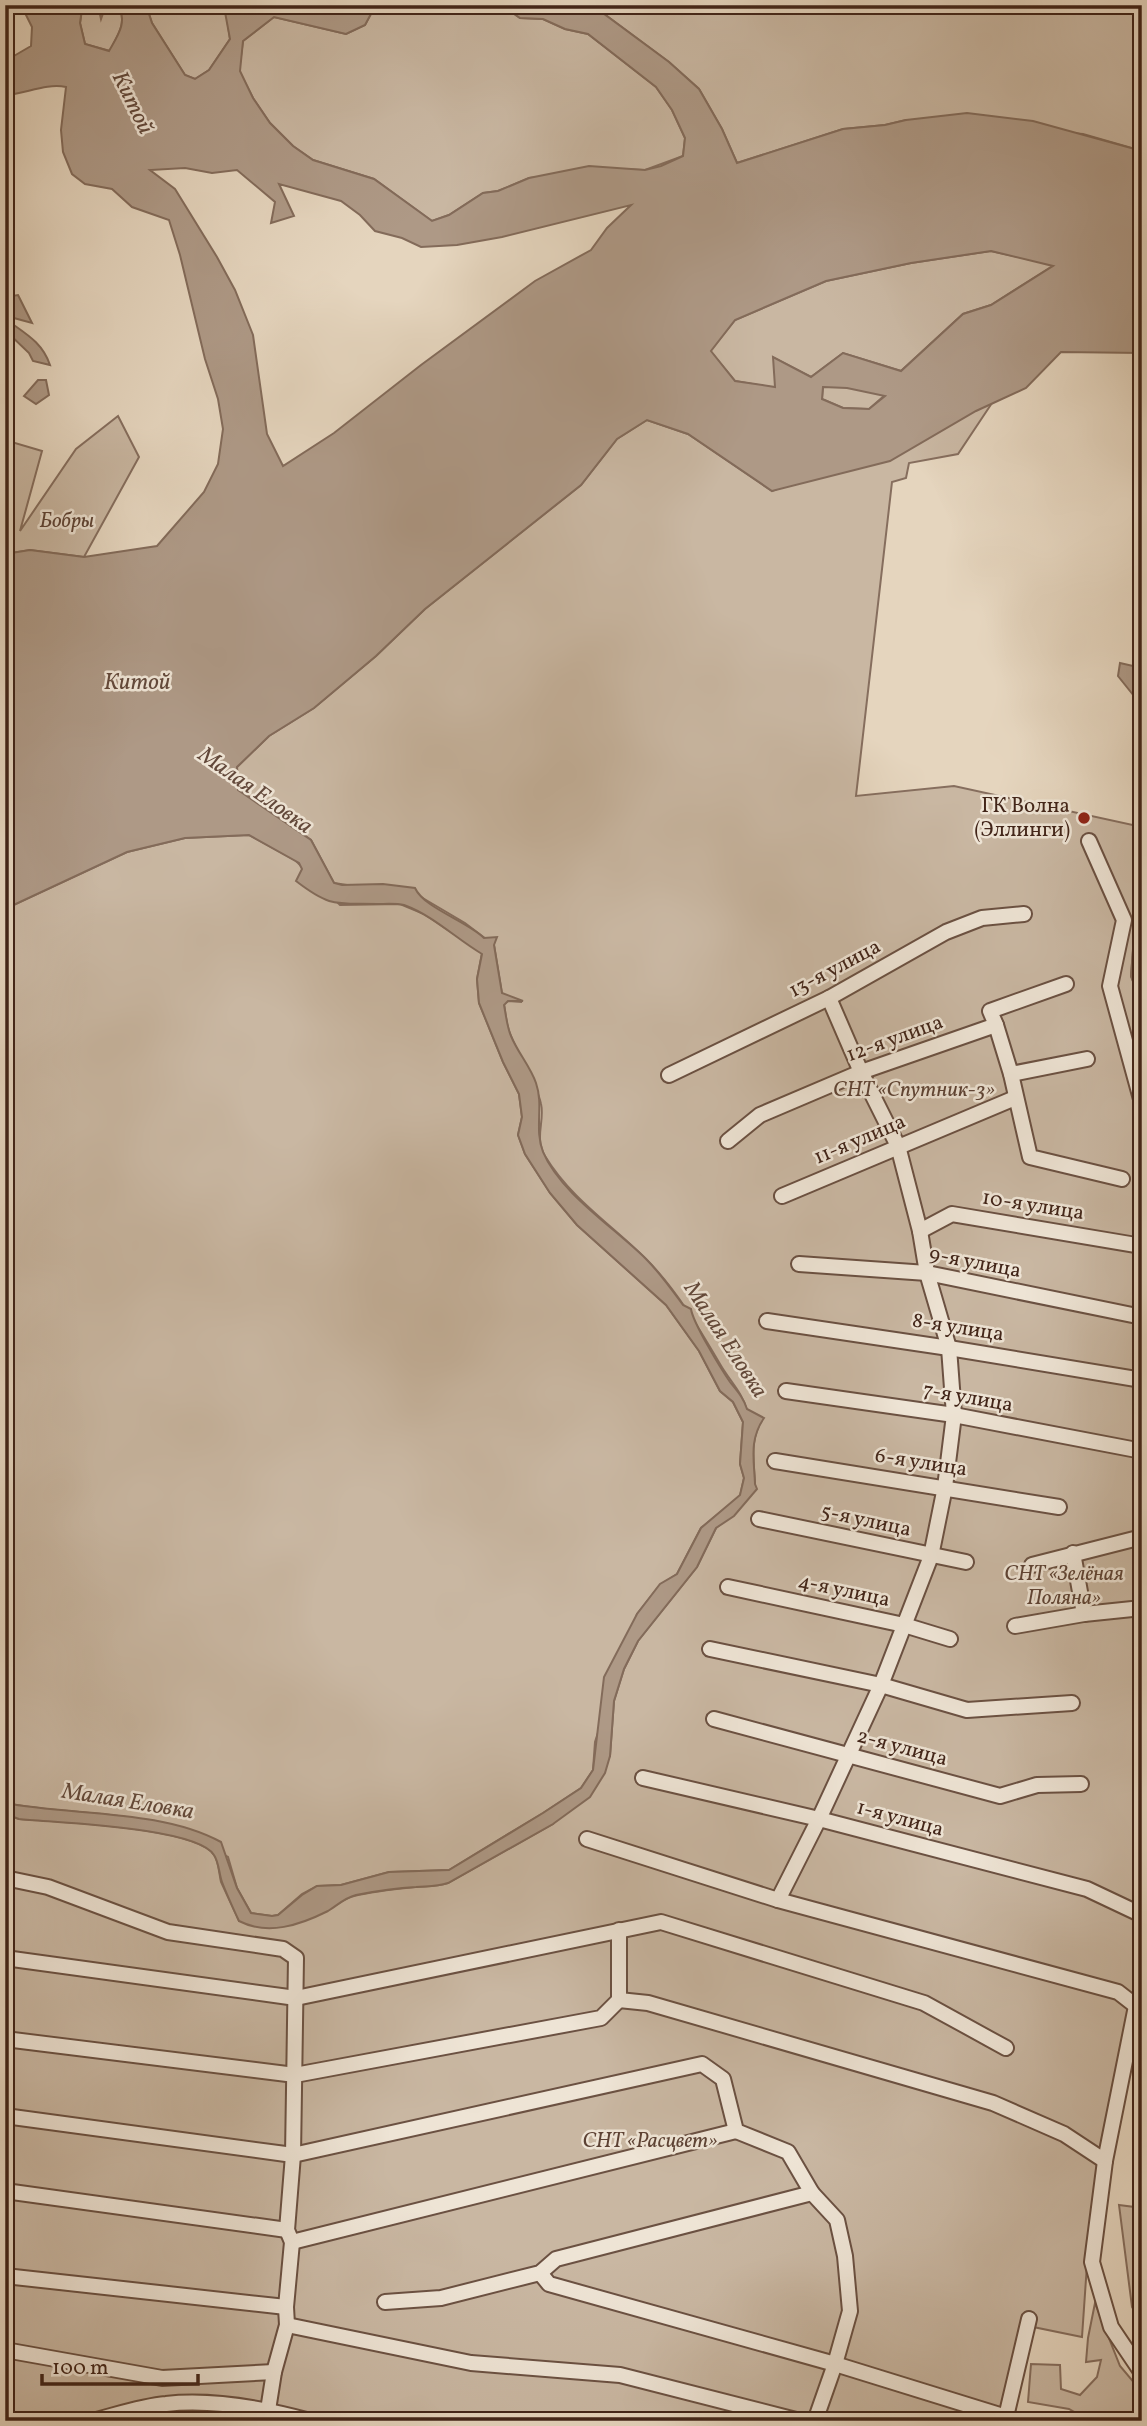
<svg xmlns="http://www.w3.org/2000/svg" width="1147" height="2426" viewBox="0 0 1147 2426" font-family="Vollkorn,serif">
	<rect width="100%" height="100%" fill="#e5d5be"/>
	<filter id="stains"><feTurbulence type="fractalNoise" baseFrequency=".00286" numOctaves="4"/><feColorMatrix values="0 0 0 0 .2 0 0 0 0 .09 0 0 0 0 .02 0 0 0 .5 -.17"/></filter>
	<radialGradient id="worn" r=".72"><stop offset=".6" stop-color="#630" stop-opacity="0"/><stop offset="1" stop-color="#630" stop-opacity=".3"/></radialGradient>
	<g fill="#c9b7a2" stroke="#866e5e" stroke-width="2">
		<path d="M89 5H98L101 19 106 5H119C127 24 118 34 110 51L85 44 80 23 82 9Z"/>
		<polygon points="146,5 198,5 208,10 226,12 230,39 209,70 195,79 185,75 152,23"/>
		<polygon points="387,5 479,5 506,8 520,18 543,19 565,29 588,34 656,87 672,110 685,138 683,156 645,170 619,169 529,178 498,191 483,193 449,215 432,221 374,179 313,160 293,146 270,123 253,98 239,71 243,41 274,17 346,34 365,25 373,10"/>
		<polygon points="580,5 1142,5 1142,151 1083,134 906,120 885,125 843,129 737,163 722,129 699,89 669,62 600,11"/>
		<polygon points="991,251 1054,265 991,305 963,314 901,371 843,353 811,377 774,358 776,388 735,381 710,351 735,320 826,281 911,263"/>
		<polygon points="823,386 847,387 885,395 869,409 843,408 822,399"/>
		<path d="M992 403 958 454 909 463 906 478 892 482 856 796 954 786 1142 827 1131 976 1142 1005V2060L1120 2057 1088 2250 1082 2337 1033 2327 1006 2418 1019 2421H332L262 2403 222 2397 154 2401 71 2421H5V1814L19 1819C55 1822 196 1827 214 1855 219 1862 219 1874 221 1882 227 1895 233 1908 239 1921L320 1914C333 1909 341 1899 354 1896 374 1891 395 1889 415 1887 427 1886 436 1887 448 1883L553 1824 610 1756 614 1701 624 1669 638 1641 697 1567 716 1528 728 1518 755 1484C754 1459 749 1441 763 1418L747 1410C742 1392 729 1380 720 1364 699 1328 676 1289 646 1259 612 1225 571 1199 545 1156 534 1137 545 1121 541 1104 537 1084 519 1056 511 1036 506 1026 506 1015 504 1004L508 1001 522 1002 502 994 494 945 465 923 419 896 334 883 311 840 238 789 237 767 269 736 314 708 376 656 425 609 581 485 617 439 647 420 688 434 772 491Z"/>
		<polygon points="118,416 139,457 84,557 30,550 5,554 5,440 42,451 20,531 76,449"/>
		<path d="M249 835 295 860 340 905 400 904 424 914 482 953 477 979 479 1003 503 1062 519 1094 522 1117 518 1135 525 1154 550 1193 577 1225 666 1305 699 1351 720 1391 733 1402 743 1422 740 1464 744 1478 740 1496 701 1528 677 1574 660 1585 637 1614 595 1742 593 1770 581 1788 543 1813 449 1870 389 1872 341 1885 317 1886 302 1894 278 1915 272 1916 251 1913 237 1888 228 1857C208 1847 176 1827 155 1822 106 1811 55 1813 5 1803V909L127 852 185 838Z"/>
		<polygon points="1119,2205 1142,2208 1142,2325 1132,2307"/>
		<polygon points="1095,2303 1120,2366 1142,2392 1142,2421 1090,2421 1069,2409 1028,2402 1031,2364 1060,2365 1061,2389 1080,2395 1097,2377 1101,2360 1086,2362 1088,2338"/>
		<polygon points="181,2411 252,2411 280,2421 122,2421"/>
	</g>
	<g fill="#ae9986" stroke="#836b5a" stroke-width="2" fill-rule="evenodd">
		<path d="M21 5H89L82 9 80 23 85 44 109 51C118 35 127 24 119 5H146L152 23 185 75 195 79 209 70 230 39 225 12 208 10 198 5H387L373 10 365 25 346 34 274 17 243 41 240 71 253 98 270 123 293 146 313 160 374 179 432 221 449 215 483 193 498 191 529 178 589 166 645 170 661 166 683 156 685 138 672 110 656 87 588 34 565 29 543 19 520 18 506 8 479 5H580L600 11 669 62 699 89 722 129 737 163 843 129 885 125 906 120 967 113 1033 121 1142 151V353L1061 352 1026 388 976 411 890 461 772 491 688 434 647 420 617 439 581 485 425 609 376 656 314 708 269 736 237 767 238 790 311 840 334 883 342 885 383 884 415 888C424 908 467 921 484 938L497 937 494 945 502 993 523 1001H508L504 1005C506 1015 507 1027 511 1036 518 1053 530 1066 536 1083 544 1106 534 1129 543 1152 560 1193 615 1228 646 1259 660 1273 672 1290 683 1305L691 1309C693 1323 721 1369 730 1382 738 1392 743 1397 747 1409L764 1418C749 1440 754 1459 755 1484L757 1489 734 1516 716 1528 697 1567 638 1641 624 1669 614 1701 610 1756 605 1773 590 1797 553 1824 448 1883C436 1887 428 1886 416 1887 396 1888 376 1891 356 1895 344 1898 338 1905 328 1911 300 1925 268 1936 239 1921 233 1908 227 1895 222 1882 219 1874 219 1862 214 1855 196 1827 56 1823 19 1819L5 1814V1803C73 1816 161 1809 221 1842L237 1888 251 1913 272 1916 278 1915 302 1895 317 1886 341 1885 389 1872 449 1870 543 1813 581 1788 593 1770 604 1677 637 1614 660 1584 677 1574 701 1528 740 1495 744 1478 740 1464 743 1422 733 1402 720 1391 699 1351 666 1305 577 1225 550 1193 525 1154 518 1135 522 1117 519 1094 503 1062 479 1003 477 979 482 954C455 938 434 916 404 905 396 903 385 904 377 904 336 903 331 908 296 881L302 869 299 863 249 835 185 838 127 852 5 909V554L30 550 84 557 157 546 204 492 218 464 223 429 218 399 205 359 180 255 169 220 132 207 112 189 85 184 72 174 63 152 61 130 66 87C47 83 27 93 8 95L5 85 7 60 31 46 32 27ZM185 168 212 173 237 170 275 202 271 223 294 216 279 184 341 201 360 215 375 231 402 238 421 247 457 245 502 237 631 205 607 228 591 250 535 281 421 365 334 433 283 466 267 434 253 335 235 290 217 257 175 189 150 170ZM991 251 1053 266 991 305 963 314 901 371 843 353 811 377 773 357 775 387 735 381 711 351 735 320 826 281 911 263ZM823 387 847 388 885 396 869 409 843 408 822 399Z"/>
		<path d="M18 295 32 323 10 317 11 323C28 335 43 344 50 365L33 361 29 353 5 330V297Z"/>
		<polygon points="38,380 46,380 49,395 36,404 24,396"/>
		<polygon points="1120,663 1142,668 1142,706 1118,676"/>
		<polygon points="1142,837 1142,1005 1131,976"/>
	</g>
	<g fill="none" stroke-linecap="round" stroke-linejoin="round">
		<g stroke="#6b5142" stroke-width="18">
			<g id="minor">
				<polyline points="1089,841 1124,920 1110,986 1142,1103"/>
				<polyline points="996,1025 1011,1074 1030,1157 1122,1179"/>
				<polyline points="1011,1074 1087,1059"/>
				<polyline points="669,1075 829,998 946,932 982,918 1024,914"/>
				<polyline points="728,1141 760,1115 861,1072 996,1025 990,1011 1066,984"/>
				<polyline points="782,1196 1015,1098"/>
				<polyline points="920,1231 952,1214 1142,1246"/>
				<polyline points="799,1264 927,1273 1142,1317"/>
				<polyline points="767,1321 949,1348 1142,1380"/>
				<polyline points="786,1391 954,1415 1142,1451"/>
				<polyline points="775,1461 1059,1507"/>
				<polyline points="759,1519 966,1562"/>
				<polyline points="1073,1553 1084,1614"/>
				<polyline points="1032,1565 1142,1537"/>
				<polyline points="728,1587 904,1625 950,1639"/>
				<polyline points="1015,1626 1084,1614 1142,1608"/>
				<polyline points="710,1649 881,1685 967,1710 1072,1703"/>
				<polyline points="714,1719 1000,1796 1037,1785 1081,1784"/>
				<polyline points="643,1778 819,1819 1087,1889 1142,1915"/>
				<polyline points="587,1839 778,1900 1118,1992 1136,2006"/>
				<polyline points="5,1878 48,1887 168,1932 283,1949 296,1958 293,2155 287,2230 292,2242 286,2307 287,2325 274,2372 268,2410"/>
				<polyline points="778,1900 819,1819 881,1685 931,1556 945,1487 954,1415 949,1348 927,1273 920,1231 898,1146 861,1072 829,998"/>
				<polyline points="5,1958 296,1998 661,1922 924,2003 1006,2048"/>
				<polyline points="619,2000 648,2003 993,2103 1064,2134 1105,2161"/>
				<polyline points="1141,2000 1136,2006 1105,2161 1092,2262 1111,2327 1142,2373"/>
				<polyline points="5,2039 295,2075 601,2018 619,2000 619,1930"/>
				<polyline points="5,2116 293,2155 702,2064 723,2079 736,2131 788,2152 812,2193 837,2220 845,2256 850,2311 835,2364 815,2421"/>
				<polyline points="5,2191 287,2230"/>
				<polyline points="292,2242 736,2131"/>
				<polyline points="540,2273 549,2284 835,2364 1019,2421"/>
				<polyline points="5,2276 286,2307"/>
				<polyline points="385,2302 441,2298 540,2273 556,2259 812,2193"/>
				<polyline points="287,2325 471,2363 620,2375 800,2421"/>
				<polyline points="5,2350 162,2378 274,2372"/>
				<path d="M92 2421C116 2415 142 2406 166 2404 211 2399 266 2409 310 2421"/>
				<polyline points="1005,2421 1029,2319"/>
			</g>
		</g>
		<use href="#minor" stroke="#eee4d5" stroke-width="14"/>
	</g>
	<circle fill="#8f2418" stroke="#eee4d5" stroke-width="2.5" cx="1084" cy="818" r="7"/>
	<g text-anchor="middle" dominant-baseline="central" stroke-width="5" stroke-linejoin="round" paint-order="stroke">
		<g font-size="21" font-style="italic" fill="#5d4234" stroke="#eee4d5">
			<text x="67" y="521">Бобры</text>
			<text x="914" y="1090">СНТ «Спутник-3»</text>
			<text x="1064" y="1574">СНТ «Зелёная<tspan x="1064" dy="24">Поляна»</tspan></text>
			<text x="650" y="2141">СНТ «Расцвет»</text>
		</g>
		<g font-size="21" fill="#422519" stroke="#eee4d5" text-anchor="end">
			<text x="1070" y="806">ГК Волна<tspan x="1070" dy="24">(Эллинги)</tspan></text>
		</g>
		<g font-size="21" fill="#422519" stroke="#eee4d5">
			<text transform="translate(835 969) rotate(-28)">13-я улица</text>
			<text transform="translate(895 1039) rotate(-20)">12-я улица</text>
			<text transform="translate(860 1140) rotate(-23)">11-я улица</text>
			<text transform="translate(1033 1206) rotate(9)">10-я улица</text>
			<text transform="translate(975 1263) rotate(11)">9-я улица</text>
			<text transform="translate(958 1328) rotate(9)">8-я улица</text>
			<text transform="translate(968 1398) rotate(10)">7-я улица</text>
			<text transform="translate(921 1463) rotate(9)">6-я улица</text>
			<text transform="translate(866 1521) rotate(12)">5-я улица</text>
			<text transform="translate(844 1591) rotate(12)">4-я улица</text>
			<text transform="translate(902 1748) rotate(15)">2-я улица</text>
			<text transform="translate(900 1819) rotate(15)">1-я улица</text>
		</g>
		<g font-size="23" font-style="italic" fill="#62483a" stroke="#eee4d5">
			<text transform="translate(132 103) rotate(64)">Китой</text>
			<text x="137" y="683">Китой</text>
			<text transform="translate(255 791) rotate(35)">Малая Еловка</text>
			<text transform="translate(725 1340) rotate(57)">Малая Еловка</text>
			<text transform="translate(128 1802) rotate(9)">Малая Еловка</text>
		</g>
	</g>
	<rect width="1147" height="2426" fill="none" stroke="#e5d5be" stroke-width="28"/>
	<rect x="7" y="7" width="1133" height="2412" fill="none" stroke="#422519" stroke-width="3.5"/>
	<rect x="14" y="14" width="1119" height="2398" fill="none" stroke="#422519" stroke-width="2"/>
	<path d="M42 2374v10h156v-10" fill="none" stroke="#422519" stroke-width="3.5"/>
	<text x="52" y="2374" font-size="21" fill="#422519" stroke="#eee4d5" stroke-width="5" paint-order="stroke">100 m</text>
	<rect width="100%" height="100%" filter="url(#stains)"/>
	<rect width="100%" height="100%" fill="url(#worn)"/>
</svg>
